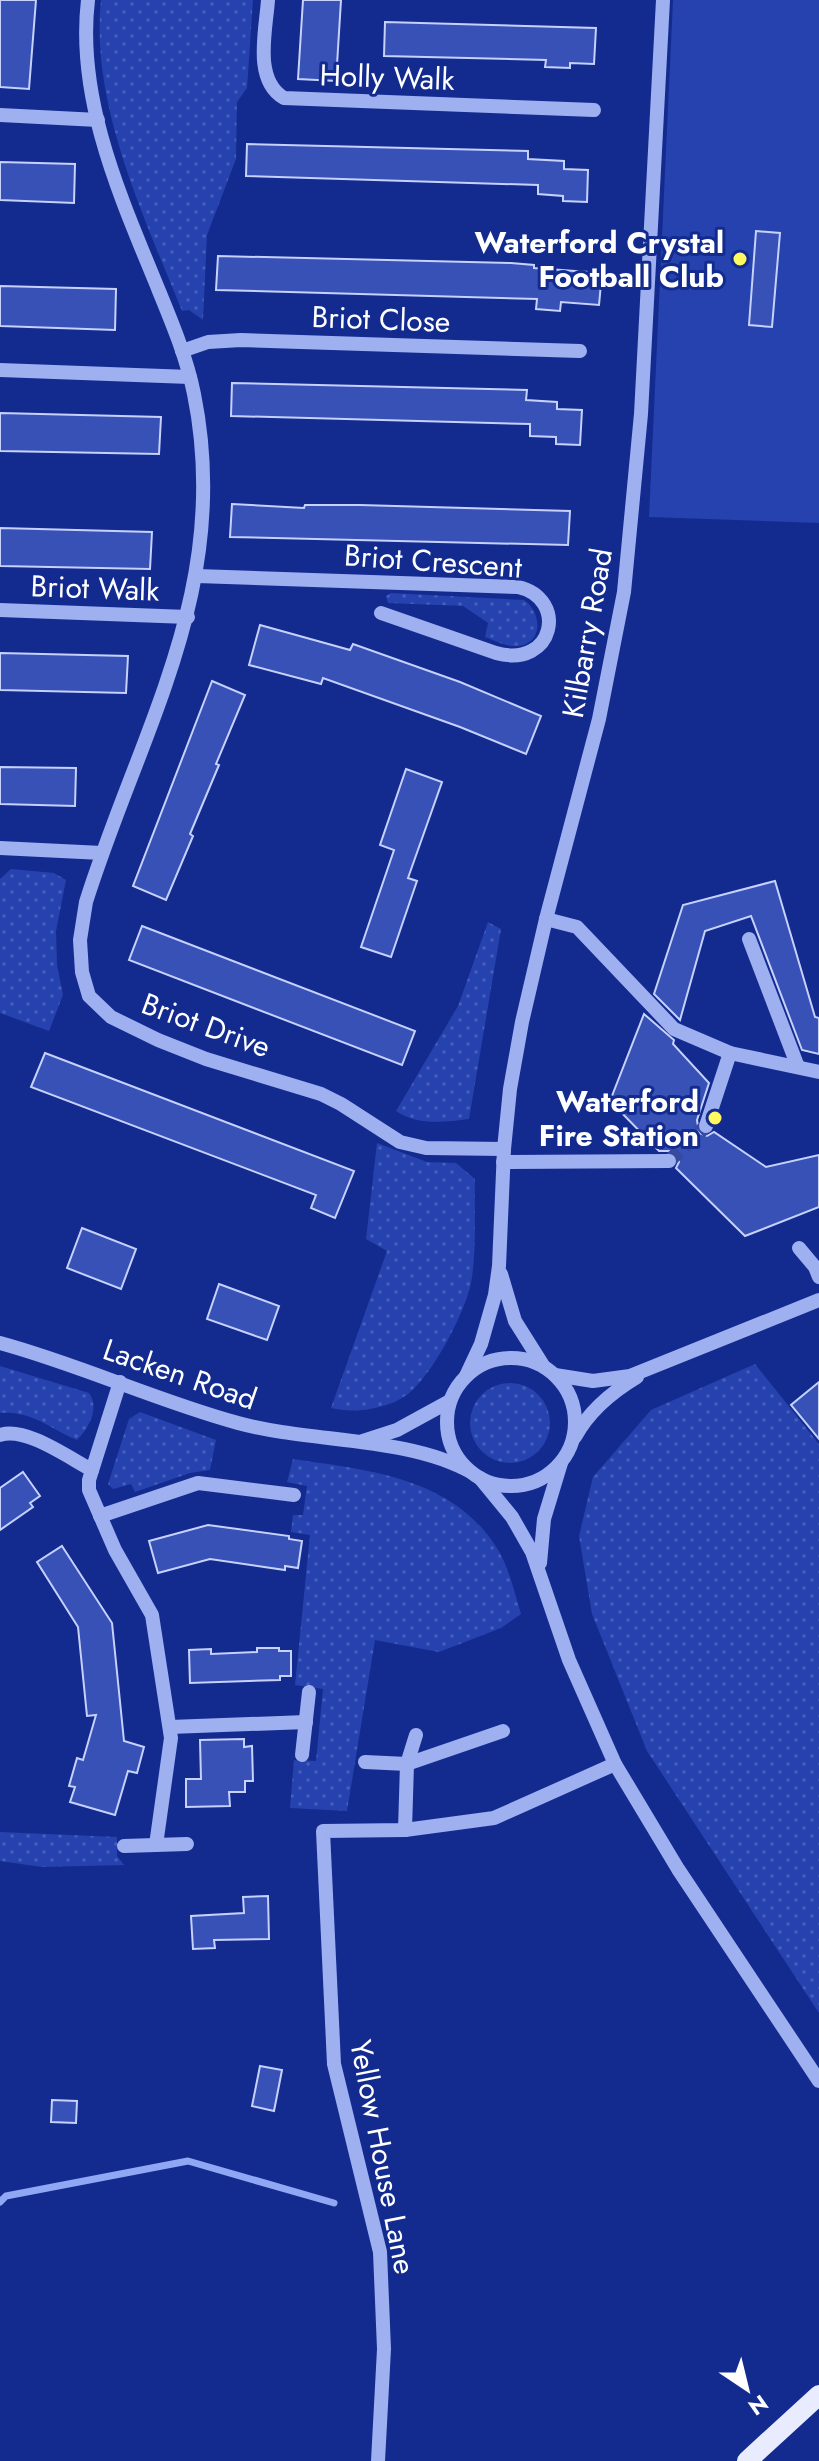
<svg xmlns="http://www.w3.org/2000/svg" width="819" height="2461" viewBox="0 0 819 2461" font-family="Jost,sans-serif">
	<defs>
		<pattern id="grass-dots" width="8" height="8" patternUnits="userSpaceOnUse" patternTransform="scale(2)"><rect width="8" height="8" fill="#2542ae"/><path d="M2 2h.1M6 6h.1" fill="none" stroke="#465eba" stroke-width="1.8" stroke-linecap="round"/></pattern>
	</defs>
	<rect width="100%" height="100%" fill="#132b8f"/>
	<g fill="url(#grass-dots)">
		<path d="M101 0H253L247 88 237 102 236 159 207 235 203 320 189 310 182 311C144 216 90 104 101 0Z"/>
		<path d="M391 593 524 600C542 612 544 645 516 646 506 647 494 640 485 637L488 623 463 606 388 603 386 596Z"/>
		<polygon points="11,869 54,873 66,880 56,931 57,965 63,995 49,1031 0,1013 0,879"/>
		<path d="M488 922 501 929 469 1119C445 1122 417 1126 396 1111L458 1006Z"/>
		<path d="M377 1143 427 1162 456 1163 475 1179C474 1212 477 1250 471 1283 465 1313 432 1375 408 1394 388 1409 355 1414 331 1408L387 1251 366 1239Z"/>
		<polygon points="755,1364 819,1444 819,2013 647,1751 592,1614 579,1536 593,1477 651,1410"/>
		<path d="M0 1366 89 1393C100 1408 89 1428 77 1440 51 1429 31 1410 0 1413Z"/>
		<circle cx="510" cy="1423" r="40"/>
		<polygon points="140,1412 216,1440 210,1470 190,1473 135,1492 131,1484 113,1489 108,1484 129,1419"/>
		<path d="M293 1459C367 1470 450 1477 495 1545 509 1566 514 1591 521 1614L501 1628 439 1652 375 1640 347 1811 290 1808 294 1760 316 1761 323 1689 295 1685 310 1535 291 1532 293 1515H303L307 1486 287 1482Z"/>
		<polygon points="0,1832 117,1837 117,1856 124,1865 42,1867 0,1861"/>
	</g>
	<polygon fill="#2542ae" points="673,0 819,0 819,523 649,517"/>
	<g fill="none" stroke-linecap="round" stroke-linejoin="round">
		<polyline stroke="#90a7f4" stroke-width="7" points="0,2202 6,2196 188,2161 334,2203"/>
	</g>
	<g fill="#3751b7" stroke="#c6d1fc" stroke-width="2">
		<polygon points="0,0 36,0 29,89 0,87"/>
		<polygon points="303,0 341,0 336,81 298,79"/>
		<polygon points="385,22 596,28 594,64 570,63 570,68 545,67 546,60 384,56"/>
		<polygon points="247,144 528,151 528,159 564,161 564,169 588,170 587,202 563,201 563,196 538,194 538,185 246,176"/>
		<polygon points="0,162 75,164 74,203 0,200"/>
		<polygon points="756,231 780,233 772,327 749,325"/>
		<polygon points="218,256 511,263 534,265 534,268 602,273 599,305 561,302 560,311 536,309 537,299 216,290"/>
		<polygon points="0,286 116,289 115,330 0,326"/>
		<polygon points="232,383 527,390 526,400 557,402 557,409 582,410 580,445 556,444 556,437 530,436 530,424 231,416"/>
		<polygon points="0,413 161,417 159,454 0,451"/>
		<polygon points="232,504 304,508 305,505 360,505 570,511 568,545 230,537"/>
		<polygon points="0,528 152,532 150,569 0,566"/>
		<polygon points="260,625 350,650 353,644 460,682 541,716 526,754 460,727 323,678 321,684 249,665"/>
		<polygon points="0,653 128,656 126,693 0,690"/>
		<polygon points="212,681 245,695 216,764 219,765 190,834 193,836 166,900 133,886"/>
		<polygon points="0,767 76,768 75,806 0,804"/>
		<polygon points="406,769 442,782 408,878 417,881 391,957 361,947 394,850 380,845"/>
		<polygon points="775,881 815,1017 819,1018 819,1054 802,1050 751,916 705,931 680,1020 654,994 683,905"/>
		<polygon points="142,926 415,1031 402,1065 129,960"/>
		<polygon points="644,1014 674,1040 673,1044 709,1083 697,1120 699,1133 707,1136 714,1132 766,1167 819,1155 819,1207 745,1236 676,1168 679,1162 677,1155 670,1151 659,1151 610,1101"/>
		<polygon points="45,1053 354,1171 335,1218 311,1208 316,1195 31,1087"/>
		<polygon points="82,1228 136,1249 121,1289 67,1268"/>
		<polygon points="219,1284 279,1306 267,1340 207,1319"/>
		<polygon points="819,1382 819,1439 791,1405"/>
		<polygon points="23,1472 40,1496 30,1503 33,1507 0,1530 0,1488"/>
		<polygon points="208,1525 289,1536 289,1539 302,1541 298,1568 285,1566 285,1570 210,1559 158,1573 149,1541"/>
		<polygon points="62,1546 112,1623 124,1741 144,1747 137,1773 128,1771 115,1815 70,1802 75,1787 69,1786 77,1758 83,1760 96,1715 87,1716 78,1627 37,1562"/>
		<polygon points="257,1648 279,1648 279,1651 291,1651 291,1676 280,1676 280,1680 190,1683 189,1650 211,1649 211,1654 257,1652"/>
		<polygon points="244,1739 244,1747 252,1746 253,1781 245,1781 245,1792 229,1792 230,1806 186,1807 186,1779 201,1779 200,1740"/>
		<polygon points="268,1896 269,1939 214,1940 215,1948 193,1949 191,1916 244,1913 243,1897"/>
		<polygon points="260,2066 282,2070 274,2111 252,2106"/>
		<polygon points="52,2100 77,2101 76,2123 51,2122"/>
	</g>
	<g fill="none" stroke-linecap="round" stroke-linejoin="round">
		<polyline stroke="#364ba0" stroke-width="14" stroke-dasharray="14 7" stroke-linecap="butt" points="669,1161 706,1126"/>
		<g stroke="#9fb0f1" stroke-width="14">
			<path d="M88 0C76 101 122 200 159 291 173 325 187 359 194 394 233 586 141 728 86 902L80 940 82 972 89 996 111 1017 158 1040 206 1059 321 1094 341 1104 400 1142 426 1148 504 1149"/>
			<path d="M268 0C266 30 253 80 284 98L594 110"/>
			<polyline points="0,115 98,120"/>
			<polyline points="182,351 208,342 241,340 580,351"/>
			<polyline points="0,370 190,377"/>
			<path d="M197 576 518 587C568 598 555 669 496 653L381 613"/>
			<polyline points="0,610 188,617"/>
			<polyline points="0,848 102,853"/>
			<polyline points="546,919 577,927 674,1029 730,1053 819,1072"/>
			<polyline points="749,939 798,1067"/>
			<polyline points="706,1126 730,1053"/>
			<polyline points="503,1162 669,1161"/>
			<polyline points="799,1248 815,1267 819,1277"/>
			<polyline points="501,1274 515,1321 544,1367"/>
			<path d="M0 1343C81 1365 157 1401 238 1423 311 1443 407 1436 471 1472"/>
			<circle cx="511" cy="1422" r="64"/>
			<polyline points="555,1375 593,1381 630,1376 819,1300"/>
			<polyline points="466,1376 481,1344 495,1295 499,1266 504,1149 510,1089 522,1022 546,919 599,719 624,592 641,414 663,0"/>
			<polyline points="120,1382 89,1480 89,1490 115,1550 152,1615 171,1738 156,1845"/>
			<path d="M0 1435C25 1426 69 1458 92 1470"/>
			<path d="M575 1437C589 1411 612 1392 637 1377"/>
			<polyline points="363,1441 397,1430 450,1401"/>
			<polyline points="480,1478 512,1517 532,1552 569,1660 615,1764 678,1869 819,2081"/>
			<polyline points="100,1516 198,1483 294,1495"/>
			<polyline points="540,1563 544,1519 561,1463"/>
			<polyline points="170,1727 306,1722"/>
			<polyline points="302,1755 309,1692"/>
			<polyline points="365,1762 407,1764 503,1731"/>
			<polyline points="405,1830 407,1764 416,1735"/>
			<polyline points="124,1846 187,1844"/>
			<polyline points="378,2461 384,2349 380,2252 334,2064 323,1831 405,1830 494,1818 615,1764"/>
		</g>
		<polyline stroke="#e9ecff" stroke-width="20" points="747,2461 819,2395"/>
	</g>
	<g fill="#fff85f" stroke="#132b8f" stroke-width="3">
		<circle cx="740" cy="259" r="8"/>
		<circle cx="715" cy="1118" r="8"/>
	</g>
	<g text-anchor="middle" dominant-baseline="central" stroke-width="6" stroke-linejoin="round" paint-order="stroke">
		<g font-size="30" fill="#fff" stroke="#132b8f">
			<text transform="translate(387 77) rotate(2)">Holly Walk</text>
			<text transform="translate(381 319) rotate(2)">Briot Close</text>
			<text transform="translate(433 561) rotate(4)">Briot Crescent</text>
			<text transform="translate(95 588) rotate(2)">Briot Walk</text>
			<text transform="translate(587 633) rotate(-80)">Kilbarry Road</text>
			<text transform="translate(206 1025) rotate(20)">Briot Drive</text>
			<text transform="translate(180 1374) rotate(19)">Lacken Road</text>
			<text transform="translate(383 2157) rotate(79)">Yellow House Lane</text>
		</g>
		<g font-size="30" font-weight="bold" fill="#fff" stroke="#132b8f" text-anchor="end">
			<text x="724" y="242">Waterford Crystal<tspan x="724" dy="34">Football Club</tspan></text>
			<text x="699" y="1101">Waterford<tspan x="699" dy="34">Fire Station</tspan></text>
		</g>
	</g>
	<g transform="translate(747 2389) rotate(145)" stroke="#132b8f" stroke-width="6" paint-order="stroke">
	<path d="M0-6L14 30L0 20L-14 30Z" fill="#ffffff"/>
	<text y="-12" font-size="22" font-weight="bold" text-anchor="middle" fill="#ffffff">N</text>
	</g>
</svg>
